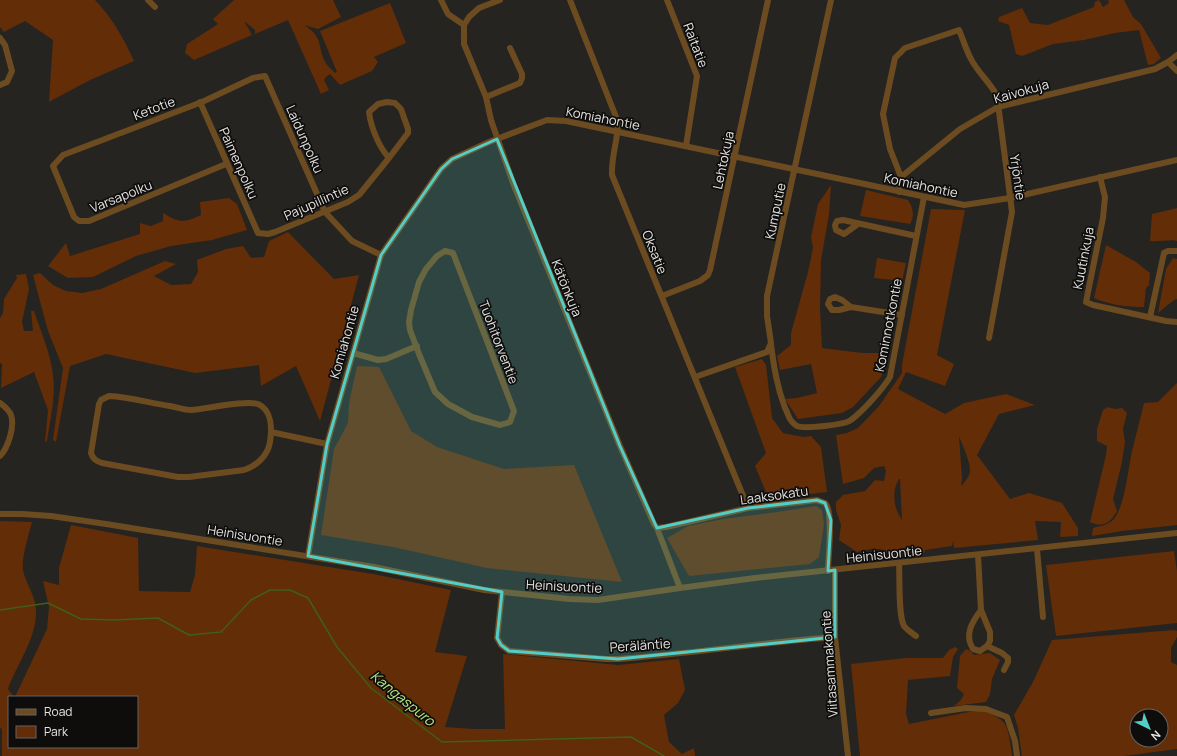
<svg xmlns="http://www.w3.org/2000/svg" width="1177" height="756" viewBox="0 0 1177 756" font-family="Manrope,sans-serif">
	<rect width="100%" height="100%" fill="#252421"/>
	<g fill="#622d07" fill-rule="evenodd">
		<path d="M0 0H95C113 19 123 37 134 61L90 80 49 102 53 40 25 21 4 32 0 27Z"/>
		<path d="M234 0H333L341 17 318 29 304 25C326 38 316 51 328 66 330 68 333 71 335 73L337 72 320 31 390 3 406 43 374 57 378 62 372 71 340 85 330 74 326 77 324 80 329 90 321 94 288 20 255 34V30L244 21 252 35 194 60 185 53 187 44 218 24 213 19Z"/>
		<polygon points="1099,0 1103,7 1109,3 1108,0 1124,0 1133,17 1141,24 1161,58 1154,64 1148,65 1139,30 1115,33 1084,40 1053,44 1022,56 1016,54 1009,25 998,21 999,17 1022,8 1030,23 1048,25 1094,7 1095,2"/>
		<polygon points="831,185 829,215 821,260 820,308 822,348 862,353 885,353 885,367 881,377 853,407 842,413 798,419 785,399 797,398 817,393 811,364 780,370 777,356 791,345 791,333 808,272 813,248 811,237 818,204"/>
		<path d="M866 190 908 200C913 208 915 215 910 224L860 216Z"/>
		<path d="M229 198 237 204 247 230 212 240 171 246 136 256 93 277 68 278 48 266 66 243 70 256 140 234V223L151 226 163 221V213C179 223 184 223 201 215L200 202Z"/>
		<path d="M1177 208V241C1171 239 1158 242 1150 241L1152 214Z"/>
		<path d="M931 209 965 210 937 355 954 364 945 386 906 372 898 389 945 414 964 403 1006 394 1035 405 999 414 977 455 1010 499 1029 493 1062 503 1078 528V536L1060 537 1061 522 1035 521 1038 540 954 548 953 541 952 546 925 550 923 555 913 557 892 556 881 549H871L857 552 839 540 841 525 836 510V502L843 495 865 491 875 480 884 481 886 471 884 466 874 468 864 478 843 484 836 435 847 433 858 428 879 406 902 373V365ZM959 436C962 444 970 461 970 470 970 476 965 482 961 486L962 478ZM899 479H900L902 520C894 509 891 492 899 479Z"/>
		<polygon points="288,232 334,279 359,275 320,421 296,366 261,386 259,365 195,373 106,354 70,366 56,442 53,440 63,368 48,331 33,275 40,273 53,285 66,291 82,293 101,289 165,261 176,264 154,276 171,285 191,284 198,272 197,260 226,249 243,246 251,258 264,257 269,241"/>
		<path d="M1106 245 1136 262 1150 273 1149 285 1146 288 1144 307C1127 307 1110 305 1094 298Z"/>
		<polygon points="877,258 906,263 902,281 874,278"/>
		<polygon points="1173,258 1177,259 1177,299 1174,300 1158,313 1166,269"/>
		<path d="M26 274 29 289 22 322 24 331H33L31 311H34C41 332 51 354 53 376 56 397 50 420 47 441L45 442 48 410 34 372 1 388 2 364 0 363V318L3 313 4 299 17 278 16 275Z"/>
		<polygon points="762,359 766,365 772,418 783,433 803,437 811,436 821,447 827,492 769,499 755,466 766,453 735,367"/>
		<polygon points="357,366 379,367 411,431 437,447 504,469 574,465 622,582 487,568 393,547 321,535 334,449 348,423 349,403"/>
		<path d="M1177 383V525L1122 531 1092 536 1093 528C1100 526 1108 525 1113 520 1125 507 1128 469 1132 451 1136 435 1140 419 1144 403L1158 402Z"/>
		<path d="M1108 407 1115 409 1122 408 1127 413 1123 429 1125 442 1122 462 1113 499 1117 511C1110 523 1104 528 1090 522L1106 455 1107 446 1097 441V429L1103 410Z"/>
		<polygon points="816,506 822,510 824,525 819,557 810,564 689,576 667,538 688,526 723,519 777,512"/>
		<path d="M0 521 32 522C29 533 21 560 23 570 26 585 37 597 36 614 35 641 17 664 8 689L14 697H9V747H137V697H15L47 629 49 607 43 581 59 585V568L71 525 138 538 139 591 190 592 195 575 197 546 373 574 451 590 435 652 467 656 445 727 474 729H505L503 654 618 665 679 659 685 690 678 703 664 715 669 742 682 754 694 748 695 756H2V730L0 727Z"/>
		<polygon points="1174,551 1177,571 1177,623 1056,636 1046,565"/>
		<path d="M1174 630 1177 631V637L1171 648V662L1177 665V749L1124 756H1022L1018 728 1014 715 1033 682 1052 640ZM1137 716H1161V740H1137Z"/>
		<path d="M955 647 958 649 953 657 950 676 908 680 906 714 909 724 979 710C986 711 1000 717 1005 724 1009 730 1011 748 1012 756H860L851 664 906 658H943L949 650Z"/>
		<polygon points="966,649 970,651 974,655 990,653 1000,660 992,679 990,694 986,702 954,706 961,700 964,694 957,688 960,656"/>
	</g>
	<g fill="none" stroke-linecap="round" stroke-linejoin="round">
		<polyline stroke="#405f17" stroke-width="1.5" points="0,610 48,603 81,619 114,620 158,618 189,635 221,632 251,600 270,590 290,590 308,598 337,647 371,688 442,742 631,737 664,756"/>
		<g stroke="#6d4b20" stroke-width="6">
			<polyline points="148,0 155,7"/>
			<polyline points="441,0 448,14 464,25"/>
			<polyline points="500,0 479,8 469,17 464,25 464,44 486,97 491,120 513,183 620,446 654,524 657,528 680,588"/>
			<path d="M570 0 618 122C618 140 611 157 612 175L748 508"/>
			<polyline points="667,0 697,76 686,146"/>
			<polyline points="0,38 5,45 12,71 7,82 0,85"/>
			<polyline points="1168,62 1177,71"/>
			<polyline points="486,97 520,83 522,78 522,74 510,48"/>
			<path d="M200 102 258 233 268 234 275 232 348 202 359 195 389 158C379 147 371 128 369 112L378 104 387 102 395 103 401 109 408 129V133L389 158"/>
			<polyline points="226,164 89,221 79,221 74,217 53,166 63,155 202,102 253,78 265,76 325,212 352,241 381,255"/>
			<path d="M901 177 890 149 883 114 895 58 905 48 959 30C963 39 966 50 971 59 978 73 990 82 997 96L1012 212 989 338"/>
			<polyline points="1100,177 1105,197 1103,218 1086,302 1093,305 1166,321 1177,322"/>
			<polyline points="899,192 901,177 960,129 998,107 1155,69 1168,62 1177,55"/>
			<polyline points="858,224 844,234 836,230 835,225 837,221 843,220 916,236"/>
			<polygon points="445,251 453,253 514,411 510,422 500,425 472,417 448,404 435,392 419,354 410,330 409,322 411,310 419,282 426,269 437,256"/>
			<polyline points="662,296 700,281 708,275 710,270 768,0"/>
			<polyline points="851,307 839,310 832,310 828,304 830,299 835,297 842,300 851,307 902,315"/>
			<polyline points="1150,317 1164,253 1168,251 1177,251"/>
			<path d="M771 345C774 367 777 387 785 408 787 411 788 416 790 419 791 421 795 425 797 426 804 429 845 425 851 420 863 411 882 390 890 377L924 197"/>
			<polyline points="353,353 378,360 386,359 417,346"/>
			<polyline points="695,377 767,352 771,343 767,316 767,296 831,0"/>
			<path d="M109 396C129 397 150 403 170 406 177 407 184 410 191 410 206 409 246 400 258 404 272 410 272 429 270 442 268 455 257 466 244 470L189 477H178L102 463C96 461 93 459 91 453L99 404 101 400Z"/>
			<path d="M0 403C4 406 9 410 11 415 15 426 8 448 0 456"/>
			<polyline points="271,432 327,444"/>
			<polyline points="0,514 22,514 51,516 106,524 374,567 484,590 569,599 598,600 680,588 755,578 1177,533"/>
			<path d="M657 528 666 527 748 508 817 500C819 501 823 502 825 503 834 511 828 558 828 571"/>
			<polyline points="1037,549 1043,617"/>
			<path d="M978 555 981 610 990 632V641L987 646 980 651 973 649C964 635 972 622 981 610"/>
			<polyline points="308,556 327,444 381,255 441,169 452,159 489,142 547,120 566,121 964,205 1010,198 1177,160"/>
			<path d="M899 563C900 578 898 615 904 626 907 630 912 633 916 636"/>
			<polyline points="835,570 835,637 848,756"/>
			<path d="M502 592 497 638 501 645 509 651 606 659H618C691 654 763 642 835 637"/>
			<polyline points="987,646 1002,653 1008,658 1008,662 1004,670"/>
			<polyline points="931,713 966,708 986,709 1007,717 1015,741 1017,756"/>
		</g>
	</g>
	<path fill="#54cdc7" fill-opacity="0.2" stroke="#54cdc7" stroke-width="3" stroke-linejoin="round" d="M497 139 620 446 657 528 748 508 817 500 825 503 831 520 828 571 835 570V637L618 659 509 651 501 645 497 638 502 592 308 556 327 444 381 255 441 169 452 159Z"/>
	<g text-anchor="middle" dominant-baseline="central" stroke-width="3.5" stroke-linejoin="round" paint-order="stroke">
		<g font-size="13" fill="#e4e4e2" stroke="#0e0d0c">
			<text transform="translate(696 45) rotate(69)">Raitatie</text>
			<text transform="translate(1021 91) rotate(-16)">Kaivokuja</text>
			<text transform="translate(154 108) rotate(-21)">Ketotie</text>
			<text transform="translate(603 118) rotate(11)">Komiahontie</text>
			<text transform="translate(305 139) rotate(66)">Laidunpolku</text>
			<text transform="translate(723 160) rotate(-78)">Lehtokuja</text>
			<text transform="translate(239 163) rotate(66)">Paimenpolku</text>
			<text transform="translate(1018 177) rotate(82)">Yrjöntie</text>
			<text transform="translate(921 185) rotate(12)">Komiahontie</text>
			<text transform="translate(121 196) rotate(-22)">Varsapolku</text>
			<text transform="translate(316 202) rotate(-24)">Pajupillintie</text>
			<text transform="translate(775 211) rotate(-78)">Kumputie</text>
			<text transform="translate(655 252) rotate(68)">Oksatie</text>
			<text transform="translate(1083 258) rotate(-79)">Kuutinkuja</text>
			<text transform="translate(567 288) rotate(68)">Kätönkuja</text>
			<text transform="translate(888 325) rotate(-79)">Kominnotkontie</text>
			<text transform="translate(344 342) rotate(-74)">Komiahontie</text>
			<text transform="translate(499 342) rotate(69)">Tuohitorventie</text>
			<text transform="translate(774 495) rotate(-8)">Laaksokatu</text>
			<text transform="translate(245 535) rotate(9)">Heinisuontie</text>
			<text transform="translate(884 554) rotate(-6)">Heinisuontie</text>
			<text transform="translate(564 586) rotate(3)">Heinisuontie</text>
			<text transform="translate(640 645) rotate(-4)">Peräläntie</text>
			<text transform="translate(829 664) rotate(-94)">Viitasammakontie</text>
		</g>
		<g font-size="14" font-style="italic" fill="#b5e583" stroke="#0e0d0c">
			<text transform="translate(403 698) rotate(39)">Kangaspuro</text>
		</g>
	</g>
	<rect x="8" y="696" width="130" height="52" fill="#0e0d0c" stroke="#646362"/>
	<rect x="16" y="709" width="20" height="6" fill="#6d4b20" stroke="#646362"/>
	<text x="44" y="716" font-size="12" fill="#e4e4e2">Road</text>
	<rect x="16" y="726" width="20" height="12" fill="#622d07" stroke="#646362"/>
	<text x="44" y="736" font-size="12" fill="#e4e4e2">Park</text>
	<g transform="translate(1149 728) rotate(137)"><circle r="19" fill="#0e0d0c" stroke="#646362"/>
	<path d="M0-3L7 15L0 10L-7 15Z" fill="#54cdc7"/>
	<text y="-6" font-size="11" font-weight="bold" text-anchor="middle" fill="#e4e4e2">N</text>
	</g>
</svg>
